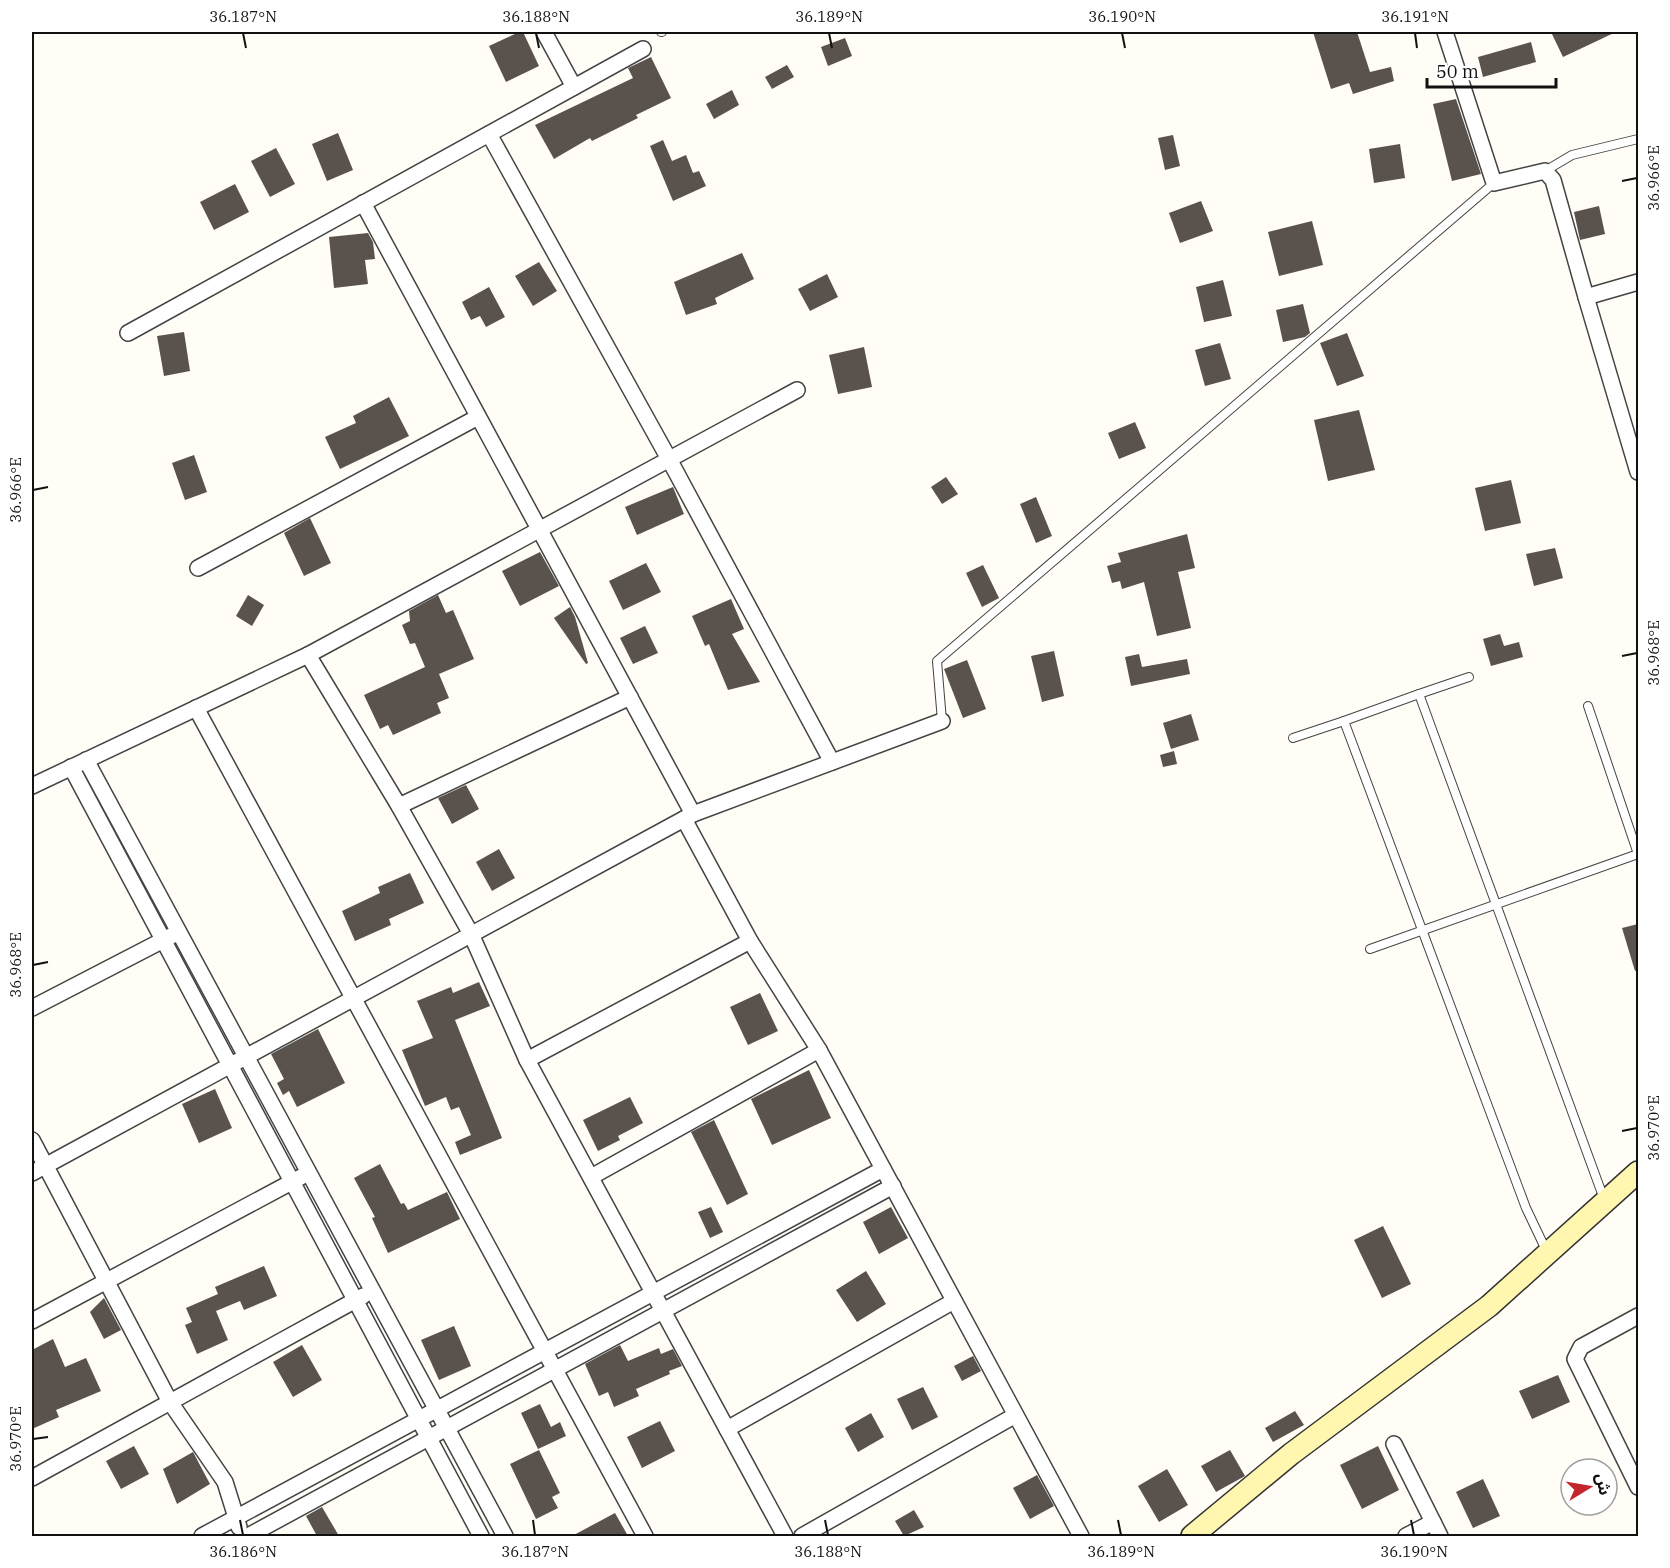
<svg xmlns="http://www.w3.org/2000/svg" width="1670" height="1568" viewBox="0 0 1670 1568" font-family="'IBM Plex Serif','Noto Sans Arabic',serif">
	<rect width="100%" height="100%" fill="#fffdf5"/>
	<g fill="#5a524d">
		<polygon points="519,32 523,32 539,66 506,82 489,46"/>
		<polygon points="1313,32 1357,32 1370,72 1391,67 1394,81 1353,94 1349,83 1331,89"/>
		<polygon points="1551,32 1616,32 1563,57"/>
		<polygon points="845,38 852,56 828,66 821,47"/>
		<polygon points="1531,42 1536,62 1483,77 1478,57"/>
		<polygon points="651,57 671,98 636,115 638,118 592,141 590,138 554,159 535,125 633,78 628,68"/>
		<polygon points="787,65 794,77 772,89 765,77"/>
		<polygon points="732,90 739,105 714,119 706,104"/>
		<polygon points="1456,99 1481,174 1452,181 1433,104"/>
		<polygon points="338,133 353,170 327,181 312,144"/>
		<polygon points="1173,135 1180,166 1165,170 1158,138"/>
		<polygon points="663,140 672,161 686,155 693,173 699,171 706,186 673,201 650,146"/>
		<polygon points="1400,144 1405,178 1374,183 1369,149"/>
		<polygon points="276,148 295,184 270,197 251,161"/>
		<polygon points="235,184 249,212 214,230 200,202"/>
		<polygon points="1201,201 1213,231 1180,243 1169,213"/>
		<polygon points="1599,206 1605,234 1580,240 1574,212"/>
		<polygon points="1312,221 1323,265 1279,276 1268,232"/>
		<polygon points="368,233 373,242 375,259 365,260 368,284 334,288 329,237"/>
		<polygon points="742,253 754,279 715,298 717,304 686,315 674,282"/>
		<polygon points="539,262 557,291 533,306 515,276"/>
		<polygon points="827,274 838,297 810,311 798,289"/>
		<polygon points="1223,280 1232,316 1204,322 1196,287"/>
		<polygon points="489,287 505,317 486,327 480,316 471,320 462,302"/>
		<polygon points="1303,304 1310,333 1305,337 1283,342 1276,310"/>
		<polygon points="184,332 190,371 164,376 157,336"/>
		<polygon points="1347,333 1364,376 1337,386 1320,343"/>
		<polygon points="1220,343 1231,379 1205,386 1195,350"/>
		<polygon points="864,347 872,387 838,394 829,355"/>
		<polygon points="389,397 409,436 340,469 325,437 356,423 353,416"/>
		<polygon points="1359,410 1375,470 1328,481 1314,420"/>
		<polygon points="1135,422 1146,448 1119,459 1108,433"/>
		<polygon points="194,455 207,492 185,500 172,463"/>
		<polygon points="946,477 958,494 942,504 931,487"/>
		<polygon points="1511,480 1521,523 1485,531 1475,488"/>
		<polygon points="673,487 684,514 637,535 625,507"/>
		<polygon points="1036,497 1052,536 1036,543 1020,504"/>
		<polygon points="310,518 331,563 304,576 284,533"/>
		<polygon points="1187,534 1195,568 1178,572 1191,628 1157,636 1144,582 1122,589 1120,581 1112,583 1107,566 1121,562 1118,553"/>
		<polygon points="1555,548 1563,578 1534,586 1526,554"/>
		<polygon points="540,552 559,586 520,606 502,571"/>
		<polygon points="646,563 661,592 623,610 609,581"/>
		<polygon points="983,565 999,598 982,607 966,573"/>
		<polygon points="248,595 264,605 252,626 236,616"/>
		<polygon points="438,595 446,613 453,610 474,659 439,674 449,698 437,703 441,713 393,735 388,725 380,729 364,695 425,667 415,643 410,644 402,625 410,621 409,611"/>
		<polygon points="731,599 744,629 732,634 760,682 728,690 709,644 705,646 692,616"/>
		<polygon points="570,607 575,617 588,663 586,664 554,618"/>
		<polygon points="645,626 658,653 633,664 620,638"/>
		<polygon points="1500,634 1504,646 1519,642 1523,657 1491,666 1483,639"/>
		<polygon points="1054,651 1064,696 1042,702 1031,656"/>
		<polygon points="1139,654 1142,667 1187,659 1190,674 1131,686 1125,657"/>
		<polygon points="967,660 986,709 963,718 944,669"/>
		<polygon points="1191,714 1199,740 1171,749 1163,723"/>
		<polygon points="1174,751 1177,764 1163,767 1160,755"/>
		<polygon points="466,785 479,809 452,824 438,798"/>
		<polygon points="499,849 515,878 492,891 476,862"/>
		<polygon points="410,873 424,903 389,919 391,925 355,941 342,911 380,893 378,887"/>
		<polygon points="1638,924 1638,970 1635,971 1622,928"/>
		<polygon points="479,982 490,1006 455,1020 502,1138 460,1155 455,1142 471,1135 459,1107 451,1110 446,1097 425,1106 402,1050 433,1038 417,1001 451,987 453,993"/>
		<polygon points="760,993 778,1031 748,1045 730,1007"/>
		<polygon points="318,1029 345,1083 297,1107 289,1091 283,1095 277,1083 284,1079 271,1054"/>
		<polygon points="809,1070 831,1118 772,1145 751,1099"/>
		<polygon points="215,1089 232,1128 199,1143 182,1104"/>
		<polygon points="630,1097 643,1123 618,1136 620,1140 598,1151 583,1120"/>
		<polygon points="714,1120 748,1194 727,1205 691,1132"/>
		<polygon points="380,1164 401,1204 404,1203 408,1210 447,1192 460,1219 388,1253 372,1218 375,1217 354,1178"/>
		<polygon points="711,1207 723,1232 710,1238 698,1212"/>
		<polygon points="891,1207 908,1238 879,1254 863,1222"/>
		<polygon points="1383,1226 1411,1284 1382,1298 1354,1240"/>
		<polygon points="264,1266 277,1296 244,1310 240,1301 216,1311 228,1340 197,1354 185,1325 192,1322 186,1308 218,1294 215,1287"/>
		<polygon points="866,1271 886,1304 857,1322 836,1290"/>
		<polygon points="104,1298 121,1330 104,1339 90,1312"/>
		<polygon points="454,1326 471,1366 439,1380 421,1340"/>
		<polygon points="53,1339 65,1367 86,1358 101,1391 56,1410 59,1417 32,1429 32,1350"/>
		<polygon points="302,1345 322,1380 293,1397 273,1362"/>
		<polygon points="620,1345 628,1361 659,1348 661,1354 673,1349 682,1366 669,1371 670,1374 636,1389 639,1396 614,1407 608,1392 599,1396 585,1364"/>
		<polygon points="973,1356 981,1371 962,1381 954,1366"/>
		<polygon points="1558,1375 1570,1402 1532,1419 1519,1391"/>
		<polygon points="923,1387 938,1417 912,1430 897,1399"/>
		<polygon points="540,1404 551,1427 560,1422 566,1436 538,1449 521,1413"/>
		<polygon points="1295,1411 1304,1425 1273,1442 1265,1428"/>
		<polygon points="871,1413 884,1437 858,1452 845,1428"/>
		<polygon points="660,1421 675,1451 642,1468 627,1437"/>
		<polygon points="134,1446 149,1474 121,1489 106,1461"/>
		<polygon points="1378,1446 1399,1490 1362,1509 1340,1465"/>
		<polygon points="539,1450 560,1493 552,1497 558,1508 536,1519 510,1464"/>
		<polygon points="1230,1450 1245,1476 1216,1492 1201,1466"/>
		<polygon points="193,1452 210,1484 177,1504 163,1469"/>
		<polygon points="1167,1469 1188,1505 1159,1522 1138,1486"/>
		<polygon points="1037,1475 1054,1506 1030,1519 1013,1488"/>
		<polygon points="1483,1479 1500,1516 1473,1528 1456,1492"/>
		<polygon points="322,1507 339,1536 317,1536 306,1516"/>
		<polygon points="914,1510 924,1527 904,1536 895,1521"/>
		<polygon points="615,1513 628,1536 572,1536"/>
	</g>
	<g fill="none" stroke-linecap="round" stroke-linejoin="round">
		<g stroke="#444" stroke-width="10">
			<g id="lane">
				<polyline points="661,32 662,32"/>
				<polyline points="1545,171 1572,155 1638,139"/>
				<polyline points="1419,694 1469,677"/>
				<polyline points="1588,706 1638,854"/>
				<polyline points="942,721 937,661 1494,183"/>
				<polyline points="1293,738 1344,721"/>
				<polyline points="1370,949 1638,854"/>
				<polyline points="1546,1250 1526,1208 1344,721 1419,694 1604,1199"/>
			</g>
		</g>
		<g stroke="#444" stroke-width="18">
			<g id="street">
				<polyline points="544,32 574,87"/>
				<polyline points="1445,32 1494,183 1545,171 1553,180 1586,297"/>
				<polyline points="489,134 669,459 832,762"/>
				<polyline points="363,203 693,814"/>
				<polyline points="1638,282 1586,297 1638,472"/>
				<polyline points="128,333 643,49"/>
				<polyline points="198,568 478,417"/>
				<polyline points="308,655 399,806 471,934 527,1060 785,1536"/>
				<polyline points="196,708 645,1536"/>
				<polyline points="86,760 505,1536"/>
				<polyline points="71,767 481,1536"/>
				<polyline points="32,786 308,655 797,390"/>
				<polyline points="399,806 630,697"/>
				<polyline points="684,819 750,941 819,1050 1081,1536"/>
				<polyline points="32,1008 173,935"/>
				<polyline points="527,1060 750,941"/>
				<polyline points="32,1140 170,1402 225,1482 239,1527"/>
				<polyline points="32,1173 693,814 942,721"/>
				<polyline points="591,1177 819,1050"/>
				<polyline points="1638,1316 1581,1347 1575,1359 1638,1487"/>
				<polyline points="32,1321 301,1177"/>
				<polyline points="727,1429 954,1301"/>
				<polyline points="1394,1444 1440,1536"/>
				<polyline points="32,1478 363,1296"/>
				<polyline points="202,1536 883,1169"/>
				<polyline points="248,1536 893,1186"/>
				<polyline points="802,1536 1014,1416"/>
				<polyline points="1406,1536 1433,1522"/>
			</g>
		</g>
		<g stroke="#333" stroke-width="24">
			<polyline id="secondary" points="1192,1536 1291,1454 1489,1306 1638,1172"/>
		</g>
		<use href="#lane" stroke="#fff" stroke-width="8"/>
		<use href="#street" stroke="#fff" stroke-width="15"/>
		<use href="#secondary" stroke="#fff6b0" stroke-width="21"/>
	</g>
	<path fill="none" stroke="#111" stroke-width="2" d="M243 33 246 48M536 33 539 48M829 33 832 48M1122 33 1125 48M1415 33 1417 48M1622 181 1637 178M33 490 48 487M1622 656 1637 653M33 965 48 962M1622 1131 1637 1128M33 1439 48 1437M240 1520 243 1535M533 1520 535 1535M825 1520 828 1535M1118 1520 1121 1535M1411 1520 1414 1535"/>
	<rect width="1670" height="1568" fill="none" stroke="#ffffff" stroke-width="66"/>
	<g transform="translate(1589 1487) rotate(79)"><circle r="28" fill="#ffffff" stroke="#a0a0a0" stroke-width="1.5"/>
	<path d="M0-4.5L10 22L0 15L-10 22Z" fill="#c4262e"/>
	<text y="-9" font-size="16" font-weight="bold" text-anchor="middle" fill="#111111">ش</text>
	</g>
	<path d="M1427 78v9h129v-9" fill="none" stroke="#111111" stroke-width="3"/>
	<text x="1436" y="78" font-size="18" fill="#111111" stroke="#ffffff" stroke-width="4.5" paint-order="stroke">50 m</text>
	<rect x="33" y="33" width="1604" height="1502" fill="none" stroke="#111" stroke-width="2"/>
	<g font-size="15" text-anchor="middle" fill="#111">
		<text x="243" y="22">36.187°N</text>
		<text x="536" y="22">36.188°N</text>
		<text x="829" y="22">36.189°N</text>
		<text x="1122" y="22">36.190°N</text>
		<text x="1415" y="22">36.191°N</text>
		<text transform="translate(1654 178) rotate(-90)" y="5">36.966°E</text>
		<text transform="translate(16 490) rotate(-90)" y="5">36.966°E</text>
		<text transform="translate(1654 653) rotate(-90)" y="5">36.968°E</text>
		<text transform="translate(16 965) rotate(-90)" y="5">36.968°E</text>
		<text transform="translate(1654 1128) rotate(-90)" y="5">36.970°E</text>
		<text transform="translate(16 1439) rotate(-90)" y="5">36.970°E</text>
		<text x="243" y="1557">36.186°N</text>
		<text x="535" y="1557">36.187°N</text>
		<text x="828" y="1557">36.188°N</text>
		<text x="1121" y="1557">36.189°N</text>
		<text x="1414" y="1557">36.190°N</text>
	</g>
</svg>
